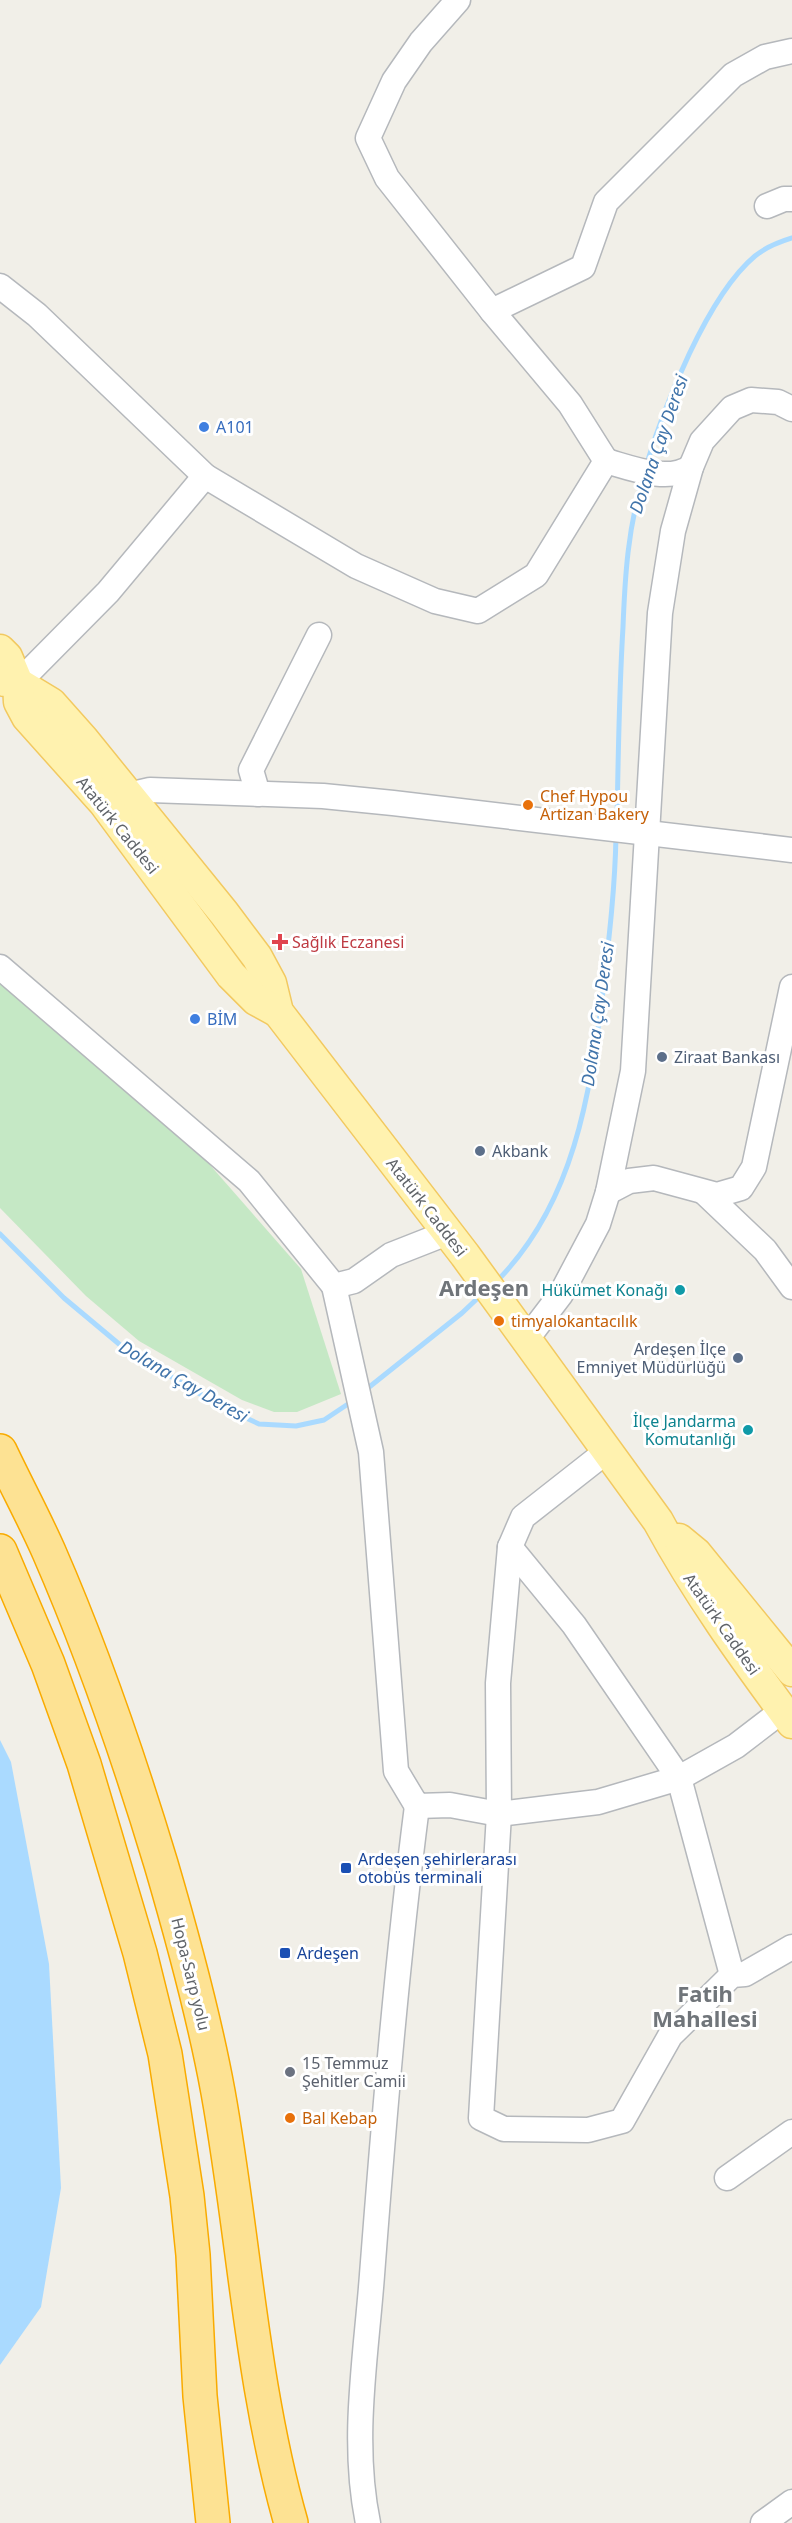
<svg xmlns="http://www.w3.org/2000/svg" width="792" height="2523" viewBox="0 0 792 2523" font-family="'Noto Sans',sans-serif">
	<rect width="100%" height="100%" fill="#f1efe8"/>
	<polygon fill="#c5e8c5" points="0,972 196,1149 301,1269 341,1394 297,1412 274,1412 242,1400 139,1341 86,1296 0,1208"/>
	<polygon fill="#aadaff" points="0,1740 11,1762 49,1964 61,2188 41,2307 0,2365"/>
	<g fill="none" stroke-linecap="round" stroke-linejoin="round">
		<g stroke="#aadaff" stroke-width="5">
			<path d="M646 466C664 407 707 296 755 256 766 247 779 242 792 238"/>
			<path d="M617 824C618 758 619 693 623 627 625 575 628 528 643 478"/>
			<polyline points="0,1234 64,1298 125,1349 222,1407 259,1424 296,1426 324,1420 354,1400"/>
			<path d="M497 1281C574 1203 590 1095 603 991 609 939 615 888 616 836"/>
			<polyline points="363,1392 462,1313 481,1295"/>
		</g>
		<g stroke="#b5b8bc" stroke-width="27">
			<g id="minor">
				<polyline points="767,206 784,199 792,199"/>
				<polyline points="0,286 37,315 205,476 356,566 435,601 478,611 536,575 606,461 570,404 492,311 387,178 368,138 394,81 421,42 458,0"/>
				<polyline points="492,311 583,267 606,202 733,75 765,57 792,51"/>
				<path d="M606 461C631 468 668 483 691 467"/>
				<polyline points="18,683 108,592 205,476"/>
				<polyline points="258,794 251,770 319,635"/>
				<polyline points="137,805 137,793 150,790 323,796 393,803 792,850"/>
				<polyline points="0,967 249,1181 334,1286 354,1281 391,1255 447,1233"/>
				<polyline points="608,1192 629,1181 654,1178 717,1195 741,1188 754,1167 792,987"/>
				<polyline points="705,1193 765,1250 792,1287"/>
				<polyline points="334,1286 371,1452 396,1771 417,1806 450,1805 499,1814 598,1802 679,1778 736,1746 783,1710"/>
				<polyline points="526,1340 561,1294 598,1224 608,1192 633,1071 660,613 673,531 691,467 702,441 732,408 751,400 778,402 792,409"/>
				<polyline points="607,1451 523,1517 510,1547 498,1683 499,1814 481,2118 504,2129 588,2130 622,2121 670,2036 732,1975 745,1974 792,1947"/>
				<polyline points="510,1547 574,1625 679,1778 732,1975"/>
				<polyline points="727,2178 792,2132"/>
				<path d="M368 2523C351 2441 366 2357 372 2275 384 2118 397 1962 417 1806"/>
				<polyline points="763,2523 792,2502"/>
			</g>
		</g>
		<g stroke="#f2c960" stroke-width="33">
			<g id="major">
				<path d="M0 650 7 657 18 683 51 703 83 739 224 913 257 957 271 983 278 1012 465 1255 658 1521C697 1593 744 1658 792 1723"/>
				<polyline points="5,681 18,683 19,702 27,717 104,803 231,975 256,1000 278,1012"/>
				<polyline points="679,1539 696,1553 792,1671"/>
			</g>
		</g>
		<g stroke="#f9ab00" stroke-width="36">
			<g id="highway">
				<path d="M0 1451C16 1485 34 1518 49 1552 93 1653 129 1758 161 1864 183 1939 204 2015 218 2092 244 2236 251 2382 291 2523"/>
				<polyline points="0,1551 48,1664 84,1764 140,1953 165,2054 187,2196 193,2255 200,2396 213,2523"/>
			</g>
		</g>
		<use href="#minor" stroke="#fff" stroke-width="24"/>
		<use href="#major" stroke="#fff2af" stroke-width="30"/>
		<use href="#highway" stroke="#fde293" stroke-width="33"/>
	</g>
	<g fill="#3f7fe0" stroke="#fff" stroke-width="2">
		<circle cx="204" cy="427" r="6"/>
		<circle cx="195" cy="1019" r="6"/>
	</g>
	<g fill="#e8710a" stroke="#fff" stroke-width="2">
		<circle cx="528" cy="805" r="6"/>
		<circle cx="499" cy="1321" r="6"/>
		<circle cx="290" cy="2118" r="6"/>
	</g>
	<path fill="#e0444e" stroke="#fff" stroke-width="2" d="M277 933h6v6h6v6h-6v6h-6v-6h-6v-6h6z"/>
	<g fill="#5c6f8a" stroke="#fff" stroke-width="2">
		<circle cx="662" cy="1057" r="6"/>
		<circle cx="480" cy="1151" r="6"/>
		<circle cx="738" cy="1358" r="6"/>
	</g>
	<g fill="#0f9aa8" stroke="#fff" stroke-width="2">
		<circle cx="680" cy="1290" r="6"/>
		<circle cx="748" cy="1430" r="6"/>
	</g>
	<g fill="#1a4fb4" stroke="#fff" stroke-width="2">
		<rect x="340" y="1862" width="12" height="12" rx="3"/>
		<rect x="279" y="1947" width="12" height="12" rx="3"/>
	</g>
	<circle fill="#6b7280" stroke="#fff" stroke-width="2" cx="290" cy="2072" r="6"/>
	<g text-anchor="middle" dominant-baseline="central" stroke-width="6" stroke-linejoin="round" paint-order="stroke">
		<g font-size="16" fill="#366cbe" stroke="#fff" text-anchor="start">
			<text x="216" y="427">A101</text>
			<text x="207" y="1019">BİM</text>
		</g>
		<g font-size="16" fill="#c56008" stroke="#fff" text-anchor="start">
			<text x="540" y="796">Chef Hypou<tspan x="540" dy="18">Artizan Bakery</tspan></text>
			<text x="511" y="1321">timyalokantacılık</text>
			<text x="302" y="2118">Bal Kebap</text>
		</g>
		<g font-size="16" fill="#5f6368" stroke="#fff">
			<text transform="translate(118 825) rotate(51)">Atatürk Caddesi</text>
			<text transform="translate(427 1207) rotate(52)">Atatürk Caddesi</text>
			<text transform="translate(722 1624) rotate(55)">Atatürk Caddesi</text>
			<text transform="translate(191 1974) rotate(76)">Hopa-Sarp yolu</text>
		</g>
		<g font-size="16" fill="#be3a42" stroke="#fff" text-anchor="start">
			<text x="292" y="942">Sağlık Eczanesi</text>
		</g>
		<g font-size="16" fill="#4e5e75" stroke="#fff" text-anchor="start">
			<text x="674" y="1057">Ziraat Bankası</text>
			<text x="492" y="1151">Akbank</text>
			<text x="726" y="1349" text-anchor="end">Ardeşen İlçe<tspan x="726" dy="18">Emniyet Müdürlüğü</tspan></text>
		</g>
		<g font-size="16" fill="#0d838f" stroke="#fff" text-anchor="end">
			<text x="668" y="1290">Hükümet Konağı</text>
			<text x="736" y="1421">İlçe Jandarma<tspan x="736" dy="18">Komutanlığı</tspan></text>
		</g>
		<g font-size="16" fill="#164399" stroke="#fff" text-anchor="start">
			<text x="358" y="1859">Ardeşen şehirlerarası<tspan x="358" dy="18">otobüs terminali</tspan></text>
			<text x="297" y="1953">Ardeşen</text>
		</g>
		<g font-size="16" fill="#5b616d" stroke="#fff" text-anchor="start">
			<text x="302" y="2063">15 Temmuz<tspan x="302" dy="18">Şehitler Camii</tspan></text>
		</g>
		<g font-size="18" font-style="italic" fill="#4174aa" stroke="#fff">
			<text transform="translate(658 444) rotate(-71)">Dolana Çay Deresi</text>
			<text transform="translate(597 1014) rotate(-82)">Dolana Çay Deresi</text>
			<text transform="translate(184 1381) rotate(30)">Dolana Çay Deresi</text>
		</g>
		<g font-size="22" font-weight="bold" fill="#70757a" stroke="#fff">
			<text x="484" y="1287">Ardeşen</text>
			<text x="705" y="1993">Fatih<tspan x="705" dy="25">Mahallesi</tspan></text>
		</g>
	</g>
</svg>
